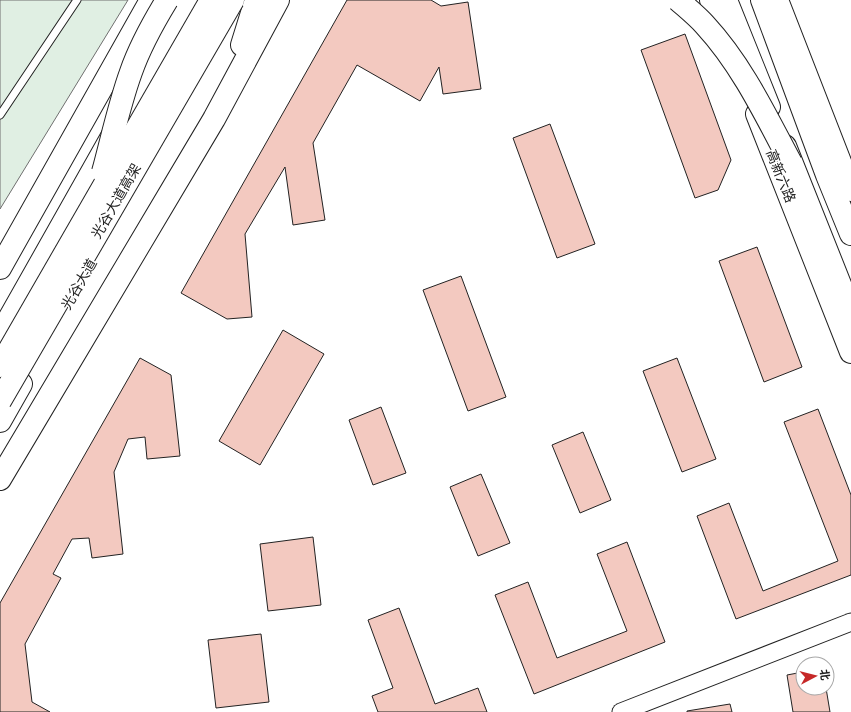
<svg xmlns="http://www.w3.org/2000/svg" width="851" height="712" viewBox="0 0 851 712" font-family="'PT Sans Narrow','Noto Sans SC',sans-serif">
	<rect width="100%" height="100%" fill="#fff"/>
	<polygon fill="#e0efe3" stroke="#6f6f6f" points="0,0 128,0 0,209"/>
	<g fill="#f3c9c0" stroke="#222">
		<polygon points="347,0 431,0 441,6 468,2 481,89 443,94 439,67 420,101 357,65 313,143 325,220 293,225 285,167 245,234 252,317 227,319 181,293"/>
		<polygon points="685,34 731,160 718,190 695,198 641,50"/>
		<polygon points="550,124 595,244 557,258 513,138"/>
		<polygon points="757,247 802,367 764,382 719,261"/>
		<polygon points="461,276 506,397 468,411 423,290"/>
		<polygon points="283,330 324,354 260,465 219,441"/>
		<polygon points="140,358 171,375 180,456 147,459 145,437 128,439 114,472 123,554 92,558 89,538 72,539 53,574 61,578 25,644 32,702 50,712 0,712 0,603"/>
		<polygon points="677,358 716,459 682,472 643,371"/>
		<polygon points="381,407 406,473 373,485 349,420"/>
		<polygon points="818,409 851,495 851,575 736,619 697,516 729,503 763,591 838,561 784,422"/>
		<polygon points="583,432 611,500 580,513 552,445"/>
		<polygon points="481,474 510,543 478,556 450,487"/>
		<polygon points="313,537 321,605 268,611 260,544"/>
		<polygon points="627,542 665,642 534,694 495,595 528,582 557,658 627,631 597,554"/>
		<polygon points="399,608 435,704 478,688 487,712 378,712 372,696 393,688 368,620"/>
		<polygon points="261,634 269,702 216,708 208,640"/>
		<polygon points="803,672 803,688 826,688 830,712 793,712 787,675"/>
		<polygon points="730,704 732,712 687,712 687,711"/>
	</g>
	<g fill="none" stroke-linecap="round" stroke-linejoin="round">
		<g stroke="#222" stroke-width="9">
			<polyline id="service" points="0,115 77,0"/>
		</g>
		<g stroke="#222" stroke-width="19">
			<polyline id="tertiary" points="621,712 851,622"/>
		</g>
		<g stroke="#222" stroke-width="24">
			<g id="primary">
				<polyline points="711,0 734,56"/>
				<polyline points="762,0 827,175 851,234"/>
				<polyline points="242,45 256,0"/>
				<polyline points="757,114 851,352"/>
				<polyline points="0,268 151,0"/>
				<polyline points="0,335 189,0"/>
				<polyline points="0,421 21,384"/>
				<polyline points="0,479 214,119 278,0"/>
			</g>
		</g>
		<g stroke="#222" stroke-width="24">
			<g id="trunk">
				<polyline points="726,0 769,107"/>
				<polyline points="777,0 851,190"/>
				<polyline points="785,146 851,312"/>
			</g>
		</g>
		<use href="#service" stroke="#fff" stroke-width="7"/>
		<use href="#tertiary" stroke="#fff" stroke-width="17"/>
		<use href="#primary" stroke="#fff" stroke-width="22"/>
		<use href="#trunk" stroke="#fff" stroke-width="22"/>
		<g stroke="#222" stroke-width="24" stroke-linecap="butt">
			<g id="trunk-bridge">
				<path d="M678 0C687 8 697 16 705 25 742 65 766 116 791 163"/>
				<path d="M103 172C112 139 119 105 131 72 140 46 153 23 167 0"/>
				<polyline points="0,366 211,0"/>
				<polyline points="0,401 233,0"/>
			</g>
		</g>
		<use href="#trunk-bridge" stroke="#fff" stroke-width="22"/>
	</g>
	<g text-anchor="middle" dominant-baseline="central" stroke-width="3" stroke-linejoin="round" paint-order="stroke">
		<g font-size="14" fill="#222" stroke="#fff">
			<text transform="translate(781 176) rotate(68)">高新六路</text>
			<text transform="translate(116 201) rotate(-60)">光谷大道高架</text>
			<text transform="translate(79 284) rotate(-60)">光谷大道</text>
		</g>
	</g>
	<g transform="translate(815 676) rotate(83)"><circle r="19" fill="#ffffff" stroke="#a7a7a7"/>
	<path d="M0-3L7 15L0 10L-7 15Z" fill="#c62828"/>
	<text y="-6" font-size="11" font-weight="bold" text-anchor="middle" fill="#222222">北</text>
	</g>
</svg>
